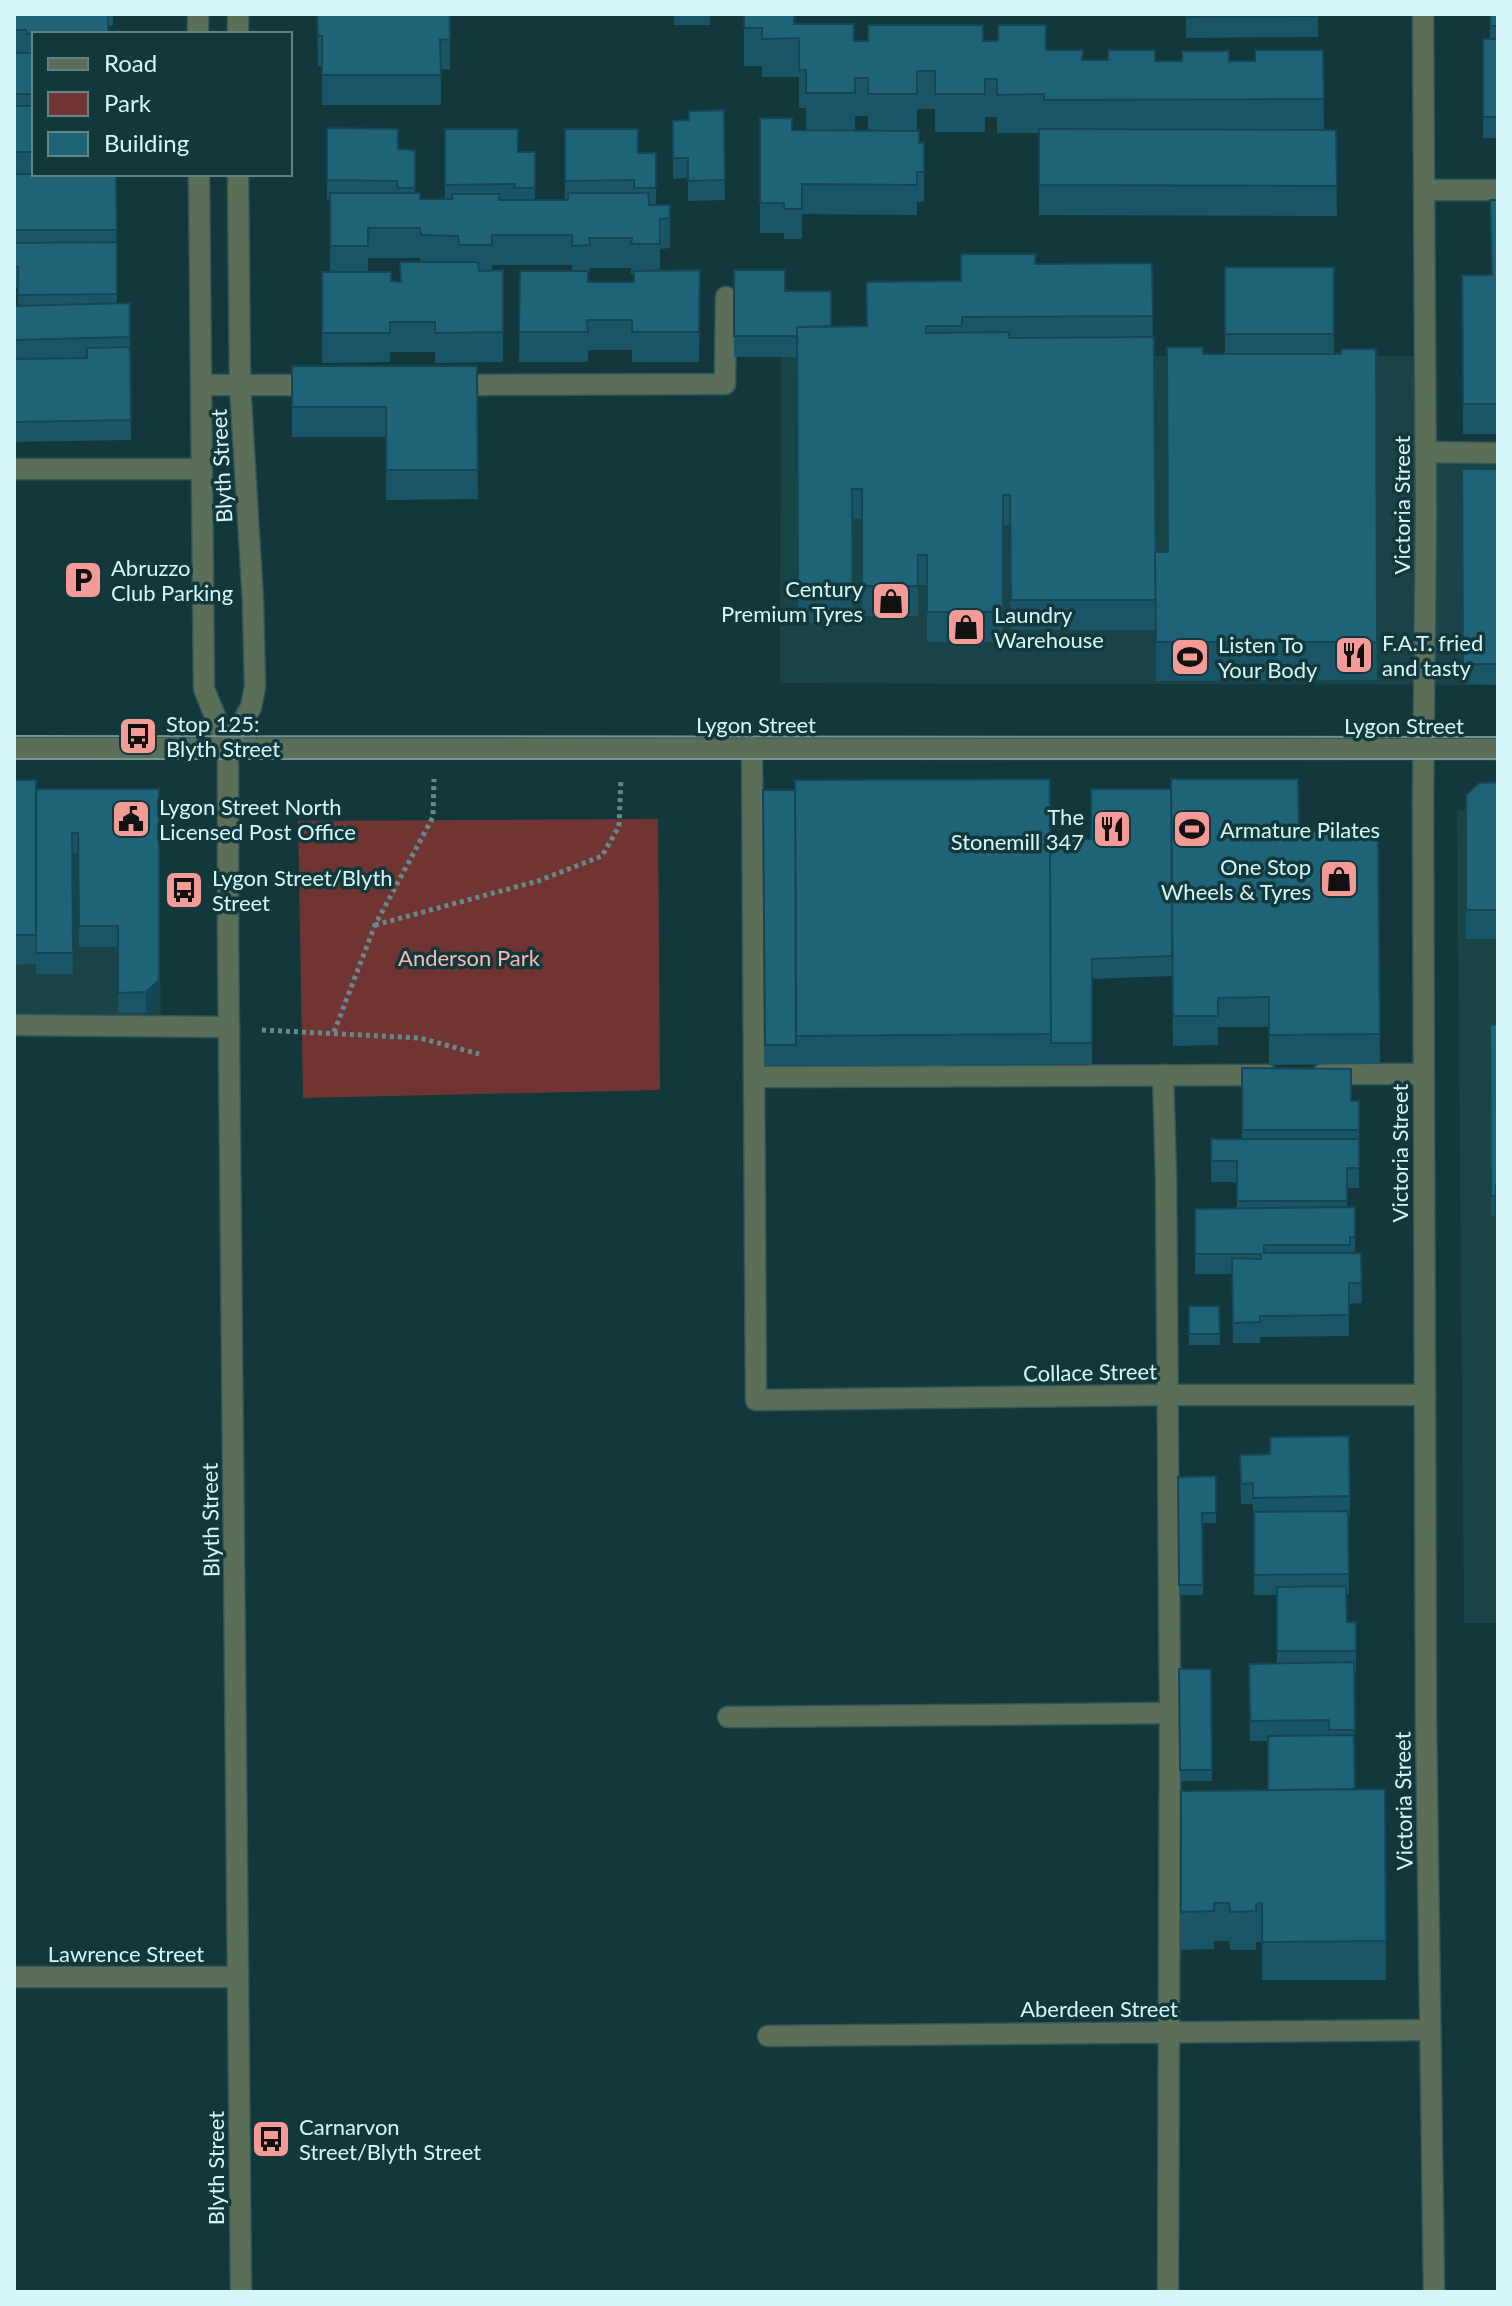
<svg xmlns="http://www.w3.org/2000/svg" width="1512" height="2306" viewBox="0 0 1512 2306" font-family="Lato,sans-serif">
	<rect width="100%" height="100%" fill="#13383b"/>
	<g fill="#194549">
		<polygon points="781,356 1424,356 1426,452 1498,453 1498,685 780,683"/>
		<polygon points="14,808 158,808 161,1026 14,1025"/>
		<polygon points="1457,811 1498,811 1498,1623 1464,1623"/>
	</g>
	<polygon fill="#703533" points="658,819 660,1090 303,1098 298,821"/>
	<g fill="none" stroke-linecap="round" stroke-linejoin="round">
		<g stroke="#325659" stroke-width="23">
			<g id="minor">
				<polyline points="198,14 198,34"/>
				<polyline points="1423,14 1426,514 1423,802 1426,1723 1434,2292"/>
				<polyline points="238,34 238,14"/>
				<polyline points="199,174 204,689 228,748 228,937 241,2292"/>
				<polyline points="1424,190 1498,190"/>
				<polyline points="202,385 318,385"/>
				<polyline points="450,385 725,384 726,297"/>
				<polyline points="1426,452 1498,453"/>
				<polyline points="14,469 201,469"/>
				<polyline points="752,747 756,1400 1167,1395 1425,1395"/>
				<polyline points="14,748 1498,749"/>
				<polyline points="228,748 251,707 255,687 253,602 240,385 238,174"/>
				<polyline points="14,1025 229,1027"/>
				<polyline points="1323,1074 1423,1074"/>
				<polyline points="1163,1075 1166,1176 1170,1713 1168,2292"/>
				<polyline points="754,1077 1267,1075"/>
				<polyline points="728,1717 1170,1713"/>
				<polyline points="14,1977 238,1977"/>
				<polyline points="768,2036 1429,2030"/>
			</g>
		</g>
		<g stroke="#65888b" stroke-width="5" stroke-dasharray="4 4" stroke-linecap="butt">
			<polyline points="375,925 538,881 602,856 619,826 621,779"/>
			<polyline points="262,1030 420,1038 479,1054"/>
			<polyline points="334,1032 375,925 433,817 434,779"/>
		</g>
		<use href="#minor" stroke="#5a6e58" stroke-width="20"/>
		<g stroke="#729598" stroke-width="2">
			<polyline points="14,736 1498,737"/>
			<polyline points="14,759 1498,759"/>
		</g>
	</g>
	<g fill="#1b5568" fill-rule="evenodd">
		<polygon points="14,14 113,14 113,25 109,26 108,34 34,34 34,173 14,173"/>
		<polygon points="317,14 450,14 450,70 441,69 441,105 322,105 322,66 318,66"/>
		<rect x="674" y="14" width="36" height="11"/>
		<path d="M744 14 794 24 854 41H983L1046 50 1083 60 1255 61 1323 50 1324 130H1336L1337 216 1039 215V133H997V117H985V132H935V109H917V131L919 143 924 142V202H917V215L802 214V239H784V233H760V118L792 130H806V108H799V77H762V66H744ZM855 116H868V130H855Z"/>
		<polygon points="1186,14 1318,14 1318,37 1186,38"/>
		<polygon points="1490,14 1498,14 1498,138 1483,138 1483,39 1490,39"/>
		<polygon points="724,110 725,200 688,201 688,178 673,179 673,121 689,120"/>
		<path d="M327 128 398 149 415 150V193L420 199H445V129L518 152H535V200H565V129L638 153H656V205H670V248L660 249V271L700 270 699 362H632V350H588V362H519L520 271H572V265H492V270H503V362L435 363V352H390V362L322 363V272H330V200H327ZM368 258H420L421 262 400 282 391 281 368 272ZM590 268H631V274H634V282H588Z"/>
		<polygon points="14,174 116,174 117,303 130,303 131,440 14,442 14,306 18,306 18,288 14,287"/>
		<polygon points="1498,200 1498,434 1463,434 1462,275 1491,275"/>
		<polygon points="961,254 1036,264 1152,263 1155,565 1168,552 1203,354 1225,354 1225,267 1334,267 1334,354 1376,349 1377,680 1156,681 1156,617 1156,630 1011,630 1010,525 1003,525 1003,642 927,642 927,585 918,585 918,616 862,616 862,519 852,519 853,623 798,623 797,357 734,357 734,270 785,291 831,326 866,326 866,282 961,281"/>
		<polygon points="292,366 477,366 478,499 386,500 386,437 292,437"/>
		<polygon points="1462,469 1498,469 1498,685 1463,684"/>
		<polygon points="14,780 36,789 159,789 159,1001 146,1013 118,1013 118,947 79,947 78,853 72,853 73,974 36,974 36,964 14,965"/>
		<polygon points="1498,782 1498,1024 1497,1024 1497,939 1466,939 1466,795"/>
		<polygon points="763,790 1050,839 1091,839 1299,831 1378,831 1380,1064 1269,1065 1269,1027 1218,1027 1218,1045 1173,1046 1172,976 1092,979 1092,1064 765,1066"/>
		<polygon points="1498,1024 1498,1253 1496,1251 1496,1216 1491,1216 1490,1025"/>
		<polygon points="1242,1068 1351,1101 1359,1101 1359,1188 1347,1188 1347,1207 1355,1207 1355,1253 1361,1253 1362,1303 1349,1304 1349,1336 1260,1337 1260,1343 1233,1343 1232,1274 1195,1274 1195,1209 1237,1208 1237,1182 1211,1182 1211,1139 1242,1139"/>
		<polygon points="1189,1306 1219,1306 1220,1345 1189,1345"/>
		<polygon points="1349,1436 1350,1517 1348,1517 1349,1594 1346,1594 1347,1622 1356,1622 1356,1671 1354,1671 1355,1789 1385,1789 1386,1980 1262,1980 1262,1942 1256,1942 1256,1950 1230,1950 1229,1941 1214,1941 1214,1949 1181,1950 1181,1791 1268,1790 1268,1741 1250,1741 1249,1664 1277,1664 1277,1595 1254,1595 1253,1504 1241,1504 1240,1455 1270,1454"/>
		<polygon points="1216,1476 1216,1523 1202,1523 1203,1595 1179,1595 1178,1477"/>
		<polygon points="1179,1669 1211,1669 1212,1781 1180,1781"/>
	</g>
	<polygon fill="#164555" points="159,980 159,1001 146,1013 146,992"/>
	<g fill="#1f6379" stroke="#164555" stroke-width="2">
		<polygon points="14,14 108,14 108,33 27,34 26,30 14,30"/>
		<polygon points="317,14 450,14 450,40 440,39 441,75 322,75 322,36 318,36"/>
		<polygon points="744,14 794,14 794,24 854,24 854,41 868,41 868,25 983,25 983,41 998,41 998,25 1046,25 1046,50 1083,50 1082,60 1108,60 1108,50 1155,50 1155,61 1182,61 1182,51 1229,51 1229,61 1255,61 1255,50 1323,50 1324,99 1044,100 1044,94 997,95 997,79 985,79 985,94 935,94 935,71 917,71 917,94 868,94 868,78 855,78 855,93 806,93 806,70 799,70 799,38 762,39 762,28 744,28"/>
		<polygon points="1186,14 1318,14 1318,16 1186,17"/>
		<rect x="1490" y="14" width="8" height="12"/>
		<rect x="1483" y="39" width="15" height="78"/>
		<rect x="14" y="53" width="20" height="41"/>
		<rect x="14" y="106" width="20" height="46"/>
		<polygon points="724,110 725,180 688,181 688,158 673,158 673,121 689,120 689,111"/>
		<polygon points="760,118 792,118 792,130 919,131 919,143 924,142 924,172 917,172 917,185 802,184 802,209 784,209 784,203 760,203"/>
		<polygon points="327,128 398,129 398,149 415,150 415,188 398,188 397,181 327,180"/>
		<polygon points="445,129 518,129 518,152 535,152 535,188 514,188 515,184 445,185"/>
		<polygon points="565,129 638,129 638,153 656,153 656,188 634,188 634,180 565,181"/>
		<polygon points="1039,129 1336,130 1337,186 1039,185"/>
		<polygon points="14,174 116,174 117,230 14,230"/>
		<polygon points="330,193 420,193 420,199 452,199 452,194 500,194 499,200 568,200 568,193 648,193 649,205 670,205 670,218 660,219 660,244 631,244 632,238 589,238 590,245 572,246 572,235 492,235 492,245 459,245 458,236 421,235 420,228 368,228 368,246 330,246"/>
		<polygon points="1490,200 1498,200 1498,404 1463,404 1462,275 1492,275"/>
		<polygon points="117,242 117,294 18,295 18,267 14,267 14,243"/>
		<polygon points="961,254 1036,254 1035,264 1152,263 1153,316 962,317 962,326 926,326 926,333 1009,332 1009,338 1154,337 1156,600 1011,600 1010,495 1003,495 1003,612 927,612 927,555 918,555 918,586 862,586 862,489 852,489 853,593 798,593 797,327 867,326 866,282 961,281"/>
		<polygon points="400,262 478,262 479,271 503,270 503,332 435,333 435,322 390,322 390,333 322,333 322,272 391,272 391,281 401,282"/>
		<rect x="1225" y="267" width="109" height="67"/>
		<polygon points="700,270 699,332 632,332 632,320 587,320 588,332 519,332 520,271 588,271 588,282 634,282 634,271"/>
		<polygon points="734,270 785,270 785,291 831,291 831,326 797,327 797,336 734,336"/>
		<polygon points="130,303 130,337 14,340 14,306"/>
		<polygon points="130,347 131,420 14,422 14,359 87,358 87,348"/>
		<polygon points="1167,347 1203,347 1203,354 1341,354 1342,349 1376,349 1377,642 1156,642 1155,552 1168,552"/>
		<polygon points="292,366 477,366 478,470 386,470 386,407 292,407"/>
		<polygon points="1462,469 1498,469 1498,664 1463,664"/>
		<polygon points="1050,779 1051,1034 796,1036 795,780"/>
		<polygon points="1171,779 1298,779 1299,831 1378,831 1380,1034 1269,1035 1269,997 1218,998 1218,1016 1173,1016"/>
		<rect x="14" y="780" width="22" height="155"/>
		<polygon points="1498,782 1498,910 1466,910 1466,795 1479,783"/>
		<polygon points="36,789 159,789 159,980 146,992 118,993 118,926 79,926 78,833 72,833 73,953 36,953"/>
		<polygon points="1091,789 1171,789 1172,956 1092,959 1092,1043 1051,1043 1050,839 1091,839"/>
		<polygon points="763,790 795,790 796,1045 765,1045"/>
		<rect x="1497" y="926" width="1" height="78"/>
		<polygon points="1498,1024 1498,1186 1496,1186 1496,1196 1491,1196 1490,1025"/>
		<polygon points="1242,1068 1351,1069 1351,1101 1359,1101 1359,1130 1242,1130"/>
		<polygon points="1211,1139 1359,1139 1359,1168 1347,1168 1347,1201 1237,1201 1237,1161 1211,1161"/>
		<polygon points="1496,1186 1498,1186 1498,1223 1496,1221"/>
		<polygon points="1355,1207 1355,1237 1350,1237 1350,1245 1264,1245 1264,1253 1361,1253 1362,1283 1349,1283 1349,1315 1260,1316 1260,1322 1233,1323 1232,1258 1261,1259 1261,1254 1195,1254 1195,1209"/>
		<polygon points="1189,1306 1219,1306 1220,1334 1189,1334"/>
		<polygon points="1349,1436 1350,1496 1253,1498 1253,1483 1241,1484 1240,1455 1270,1454 1270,1437"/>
		<polygon points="1216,1476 1216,1513 1202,1513 1203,1585 1179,1585 1178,1477"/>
		<polygon points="1348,1511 1349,1574 1254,1575 1254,1512"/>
		<polygon points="1346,1586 1347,1622 1356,1622 1356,1651 1277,1651 1277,1587"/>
		<polygon points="1354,1662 1355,1730 1329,1730 1329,1720 1250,1721 1249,1664"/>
		<polygon points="1179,1669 1211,1669 1212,1770 1180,1770"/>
		<polygon points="1354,1735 1355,1789 1268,1790 1268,1736"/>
		<polygon points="1385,1789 1386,1941 1262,1942 1262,1903 1256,1904 1256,1911 1230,1912 1229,1903 1214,1903 1214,1911 1181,1912 1181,1791"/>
	</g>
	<defs>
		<g id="parking-square" transform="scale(2)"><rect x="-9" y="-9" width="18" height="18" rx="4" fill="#f59b97" stroke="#13383b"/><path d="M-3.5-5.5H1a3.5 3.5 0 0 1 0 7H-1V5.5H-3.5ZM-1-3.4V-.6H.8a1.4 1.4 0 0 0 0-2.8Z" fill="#111"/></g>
		<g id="shop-square" transform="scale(2)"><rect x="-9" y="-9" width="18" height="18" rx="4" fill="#f59b97" stroke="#13383b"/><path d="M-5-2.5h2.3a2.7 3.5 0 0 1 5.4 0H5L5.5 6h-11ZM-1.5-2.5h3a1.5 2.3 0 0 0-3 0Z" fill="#111"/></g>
		<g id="restaurant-square" transform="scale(2)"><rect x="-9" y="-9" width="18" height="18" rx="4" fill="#f59b97" stroke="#13383b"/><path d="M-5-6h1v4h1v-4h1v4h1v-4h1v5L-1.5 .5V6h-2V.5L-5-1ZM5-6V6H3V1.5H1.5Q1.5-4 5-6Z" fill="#111"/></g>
		<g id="stadium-square" transform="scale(2)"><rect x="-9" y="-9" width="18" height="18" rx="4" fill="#f59b97" stroke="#13383b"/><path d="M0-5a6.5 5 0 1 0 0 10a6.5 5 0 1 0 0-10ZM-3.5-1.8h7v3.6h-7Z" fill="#111"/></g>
		<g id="bus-square" transform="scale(2)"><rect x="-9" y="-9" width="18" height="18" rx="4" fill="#f59b97" stroke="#13383b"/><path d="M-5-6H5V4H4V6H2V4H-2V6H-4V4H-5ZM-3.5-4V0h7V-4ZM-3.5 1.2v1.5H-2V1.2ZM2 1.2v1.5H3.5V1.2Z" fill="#111"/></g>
		<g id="civic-square" transform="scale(2)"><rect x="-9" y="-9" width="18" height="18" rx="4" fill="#f59b97" stroke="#13383b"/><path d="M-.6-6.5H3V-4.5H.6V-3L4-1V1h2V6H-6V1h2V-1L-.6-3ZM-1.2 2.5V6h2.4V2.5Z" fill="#111"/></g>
	</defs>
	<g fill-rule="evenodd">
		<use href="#parking-square" x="83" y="580"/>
		<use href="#shop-square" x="891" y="601"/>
		<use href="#shop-square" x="966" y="627"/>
		<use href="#restaurant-square" x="1354" y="655"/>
		<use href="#stadium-square" x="1190" y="657"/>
		<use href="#bus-square" x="138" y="736"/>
		<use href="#civic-square" x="131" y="819"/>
		<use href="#restaurant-square" x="1112" y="829"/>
		<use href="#stadium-square" x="1192" y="829"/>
		<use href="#shop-square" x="1339" y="879"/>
		<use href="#bus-square" x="184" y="890"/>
		<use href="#bus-square" x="271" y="2139"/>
	</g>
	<g text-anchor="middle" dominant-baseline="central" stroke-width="7" stroke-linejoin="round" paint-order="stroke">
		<g font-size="22" fill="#d5f6f9" stroke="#13383b">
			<text transform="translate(221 466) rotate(-93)">Blyth Street</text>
			<text transform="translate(1401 505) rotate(-90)">Victoria Street</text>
			<text x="756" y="724">Lygon Street</text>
			<text x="1404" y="725">Lygon Street</text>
			<text transform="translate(1399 1153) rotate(-90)">Victoria Street</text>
			<text transform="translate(1090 1372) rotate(-1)">Collace Street</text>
			<text transform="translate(210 1520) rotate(-91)">Blyth Street</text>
			<text transform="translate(1403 1801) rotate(-91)">Victoria Street</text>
			<text x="126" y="1953">Lawrence Street</text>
			<text x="1099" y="2008">Aberdeen Street</text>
			<text transform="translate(215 2168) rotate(-90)">Blyth Street</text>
		</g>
		<g font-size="22" fill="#d5f6f9" stroke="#13383b" text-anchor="start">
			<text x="111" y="567">Abruzzo<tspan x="111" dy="25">Club Parking</tspan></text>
			<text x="863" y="588" text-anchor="end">Century<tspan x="863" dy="25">Premium Tyres</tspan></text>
			<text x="994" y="614">Laundry<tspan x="994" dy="25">Warehouse</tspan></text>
			<text x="1382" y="642">F.A.T. fried<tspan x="1382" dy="25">and tasty</tspan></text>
			<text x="1218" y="644">Listen To<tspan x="1218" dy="25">Your Body</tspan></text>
			<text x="166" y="723">Stop 125:<tspan x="166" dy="25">Blyth Street</tspan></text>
			<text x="159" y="806">Lygon Street North<tspan x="159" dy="25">Licensed Post Office</tspan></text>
			<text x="1084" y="816" text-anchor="end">The<tspan x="1084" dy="25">Stonemill 347</tspan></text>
			<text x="1220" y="829">Armature Pilates</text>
			<text x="1311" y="866" text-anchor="end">One Stop<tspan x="1311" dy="25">Wheels &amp; Tyres</tspan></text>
			<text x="212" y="877">Lygon Street/Blyth<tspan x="212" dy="25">Street</tspan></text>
			<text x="299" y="2126">Carnarvon<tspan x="299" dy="25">Street/Blyth Street</tspan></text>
		</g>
		<g font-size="22" fill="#f8b8b4" stroke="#13383b">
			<text x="469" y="957">Anderson Park</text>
		</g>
	</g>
	<rect width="1512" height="2306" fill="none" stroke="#d5f6f9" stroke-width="32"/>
	<rect x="32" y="32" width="260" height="144" fill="#13383b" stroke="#618487" stroke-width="2"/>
	<rect x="48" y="58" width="40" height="12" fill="#5a6e58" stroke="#618487" stroke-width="2"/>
	<text x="104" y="72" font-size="24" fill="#d5f6f9">Road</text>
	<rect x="48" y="92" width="40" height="24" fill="#703533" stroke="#618487" stroke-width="2"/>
	<text x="104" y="112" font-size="24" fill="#d5f6f9">Park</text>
	<rect x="48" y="132" width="40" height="24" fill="#1f6379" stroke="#618487" stroke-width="2"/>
	<text x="104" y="152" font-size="24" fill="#d5f6f9">Building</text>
</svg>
